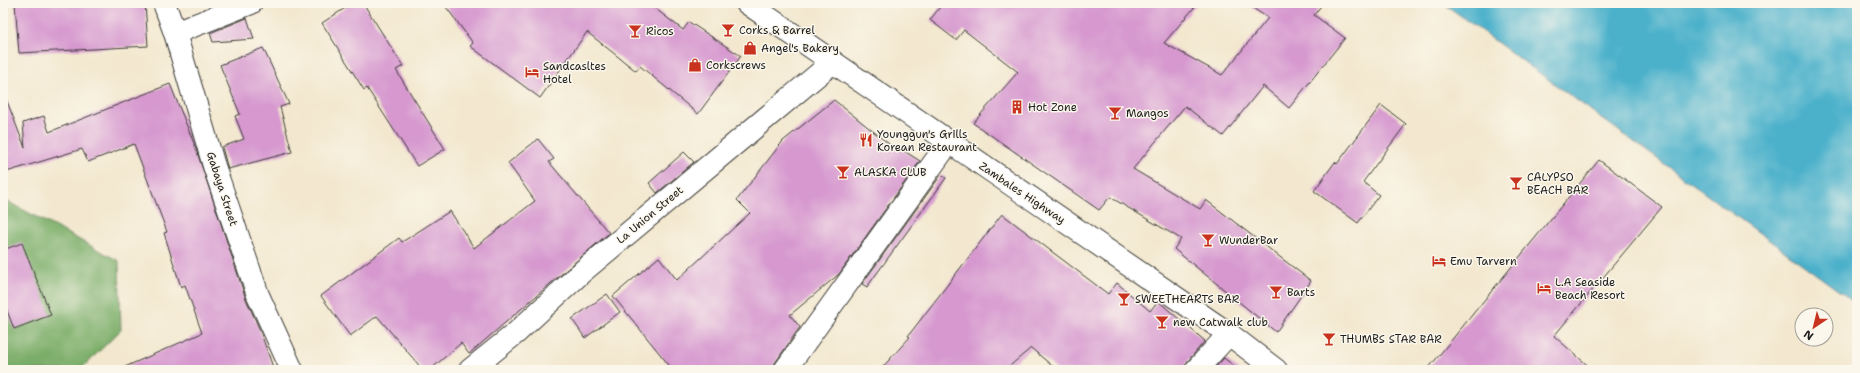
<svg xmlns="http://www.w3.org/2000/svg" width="1860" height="373" viewBox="0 0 1860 373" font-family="'Shantell Sans',sans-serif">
	<rect width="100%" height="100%" fill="#fbf7ec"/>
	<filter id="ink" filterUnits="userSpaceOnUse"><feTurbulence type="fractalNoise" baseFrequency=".025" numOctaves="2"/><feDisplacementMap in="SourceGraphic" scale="8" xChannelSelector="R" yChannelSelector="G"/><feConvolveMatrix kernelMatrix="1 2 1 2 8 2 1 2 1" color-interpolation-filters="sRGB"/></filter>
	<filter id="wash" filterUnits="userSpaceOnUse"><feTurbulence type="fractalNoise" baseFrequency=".012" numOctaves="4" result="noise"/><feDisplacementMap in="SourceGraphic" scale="16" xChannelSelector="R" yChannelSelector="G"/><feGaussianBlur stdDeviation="0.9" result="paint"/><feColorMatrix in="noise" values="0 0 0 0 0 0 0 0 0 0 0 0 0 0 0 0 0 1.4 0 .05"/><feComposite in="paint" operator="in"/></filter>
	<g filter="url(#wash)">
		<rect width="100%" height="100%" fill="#f3e8cf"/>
		<polygon fill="#7aad68" stroke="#4b6442" points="3,199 119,261 121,330 80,370 3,370"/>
		<polygon fill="#4cb1cb" stroke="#346674" points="1443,3 1857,3 1857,304"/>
		<g id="blocks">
			<g fill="#d698cf">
				<polygon points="15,3 145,3 148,46 19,53"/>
				<polygon points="353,3 363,3 403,66 396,70 445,149 417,166 367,88 364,90 322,23"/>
				<polygon points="443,3 648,3 683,30 689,22 741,56 698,114 640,66 636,71 587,32 540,98 470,46 473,43"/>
				<polygon points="943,3 1198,3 1164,43 1222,75 1268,18 1245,3 1323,3 1314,15 1345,38 1289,108 1263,86 1223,136 1185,106 1133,169 1200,209 1206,200 1311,281 1276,332 1174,249 1181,239 1110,197 1099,210 973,123 1018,72 964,30 956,40 930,20"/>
				<polygon points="247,18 254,39 213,42 210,33"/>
				<polygon points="263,48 289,104 280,107 292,152 228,169 222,147 244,139 235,116 240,114 220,65"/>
				<polygon points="170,84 195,146 246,299 259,328 274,370 118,370 202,333 185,285 181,287 164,233 167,232 134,144 88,162 82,149 3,173 3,96 5,96 25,148 23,123 44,116 49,132"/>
				<polygon points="834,100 899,152 901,149 920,161 839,274 790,315 800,327 775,363 773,370 673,370 613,296 659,257 677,280 750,213 737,200 783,141"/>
				<polygon points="1381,105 1406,124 1363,182 1379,195 1358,223 1314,191 1335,162 1337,164"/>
				<polygon points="538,139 554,159 549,162 609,233 469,354 461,343 430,370 423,370 377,316 350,336 321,296 399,238 402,242 450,211 474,248 535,201 508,163"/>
				<polygon points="684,152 694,162 657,193 649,183"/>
				<polygon points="1599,160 1662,207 1554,336 1593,370 1427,370"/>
				<polygon points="941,175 946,178 867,287 862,284"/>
				<polygon points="1002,214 1108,294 1117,283 1150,311 1158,301 1205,341 1187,362 1184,370 1057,370 1031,348 1005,370 880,370 910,337 908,336"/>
				<polygon points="22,243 51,315 14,329 3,300 3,250"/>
				<polygon points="607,294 620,312 585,338 572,319"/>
				<polygon points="1224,358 1239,370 1213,370"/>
			</g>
		</g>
	</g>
	<g filter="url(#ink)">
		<use href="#blocks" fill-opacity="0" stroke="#3c3b37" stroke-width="1"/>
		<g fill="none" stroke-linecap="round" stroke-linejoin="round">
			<g stroke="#3c3b37" stroke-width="24">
				<g id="street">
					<polyline points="164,3 175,33 214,166 258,295 292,370"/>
					<polyline points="175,33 251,3"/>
					<polyline points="470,370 516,333 583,271 833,62"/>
					<polyline points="785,370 949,142"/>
					<polyline points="1196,370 1229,334"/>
				</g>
			</g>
			<g stroke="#3c3b37" stroke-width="24">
				<polyline id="primary" points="747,3 1229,334 1276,370"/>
			</g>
			<use href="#street" stroke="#fff" stroke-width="22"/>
			<use href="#primary" stroke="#fff" stroke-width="22"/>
		</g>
	</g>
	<defs>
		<g id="bar-bare" transform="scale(1.08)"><path d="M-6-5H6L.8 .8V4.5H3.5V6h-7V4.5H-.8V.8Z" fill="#c8321e" stroke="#fbf7ec" stroke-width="2.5" paint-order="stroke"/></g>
		<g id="shop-bare" transform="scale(1.08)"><path d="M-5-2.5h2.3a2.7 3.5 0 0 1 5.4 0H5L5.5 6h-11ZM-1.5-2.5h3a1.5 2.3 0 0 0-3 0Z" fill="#c8321e" stroke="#fbf7ec" stroke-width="2.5" paint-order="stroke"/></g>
		<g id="hotel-bare" transform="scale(1.08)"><path d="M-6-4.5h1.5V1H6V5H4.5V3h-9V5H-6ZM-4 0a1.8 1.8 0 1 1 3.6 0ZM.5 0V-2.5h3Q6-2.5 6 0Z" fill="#c8321e" stroke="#fbf7ec" stroke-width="2.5" paint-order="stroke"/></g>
		<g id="building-bare" transform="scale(1.08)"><path d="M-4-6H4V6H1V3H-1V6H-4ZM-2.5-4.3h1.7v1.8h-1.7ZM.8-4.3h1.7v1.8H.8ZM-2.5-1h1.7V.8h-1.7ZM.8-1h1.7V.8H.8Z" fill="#c8321e" stroke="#fbf7ec" stroke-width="2.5" paint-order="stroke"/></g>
		<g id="restaurant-bare" transform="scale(1.08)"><path d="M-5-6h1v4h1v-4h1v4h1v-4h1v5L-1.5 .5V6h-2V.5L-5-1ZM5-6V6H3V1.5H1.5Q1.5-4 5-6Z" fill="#c8321e" stroke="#fbf7ec" stroke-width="2.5" paint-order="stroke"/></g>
	</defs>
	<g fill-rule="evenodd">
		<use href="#bar-bare" x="728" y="30"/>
		<use href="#bar-bare" x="635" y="31"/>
		<use href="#shop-bare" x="750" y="48"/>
		<use href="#shop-bare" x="695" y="65"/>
		<use href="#hotel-bare" x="532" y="72"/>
		<use href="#building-bare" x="1017" y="107"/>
		<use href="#bar-bare" x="1115" y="113"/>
		<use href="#restaurant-bare" x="866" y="140"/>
		<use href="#bar-bare" x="843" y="172"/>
		<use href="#bar-bare" x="1516" y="183"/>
		<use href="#bar-bare" x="1208" y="240"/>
		<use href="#hotel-bare" x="1439" y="261"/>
		<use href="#hotel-bare" x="1544" y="288"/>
		<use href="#bar-bare" x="1276" y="292"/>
		<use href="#bar-bare" x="1124" y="299"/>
		<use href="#bar-bare" x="1162" y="322"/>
		<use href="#bar-bare" x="1329" y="339"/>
	</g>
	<g text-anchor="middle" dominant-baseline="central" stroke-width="3" stroke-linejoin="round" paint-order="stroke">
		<g font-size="11" fill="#1c1c1c" stroke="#fbf7ec" text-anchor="start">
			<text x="739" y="30">Corks &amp; Barrel</text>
			<text x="646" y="31">Ricos</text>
			<text x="761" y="48">Angel's Bakery</text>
			<text x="706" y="65">Corkscrews</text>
			<text x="543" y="66">Sandcasltes<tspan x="543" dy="13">Hotel</tspan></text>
			<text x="1028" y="107">Hot Zone</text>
			<text x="1126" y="113">Mangos</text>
			<text x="877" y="134">Younggun's Grills<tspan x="877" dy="13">Korean Restaurant</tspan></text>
			<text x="854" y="172">ALASKA CLUB</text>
			<text x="1527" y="177">CALYPSO<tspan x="1527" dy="13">BEACH BAR</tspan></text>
			<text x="1219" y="240">WunderBar</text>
			<text x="1450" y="261">Emu Tarvern</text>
			<text x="1555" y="282">L.A Seaside<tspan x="1555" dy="13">Beach Resort</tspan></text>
			<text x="1287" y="292">Barts</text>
			<text x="1135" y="299">SWEETHEARTS BAR</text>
			<text x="1173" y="322">new Catwalk club</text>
			<text x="1340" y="339">THUMBS STAR BAR</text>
		</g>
		<g font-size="11" fill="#1c1c1c" stroke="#fbf7ec">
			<text transform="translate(222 189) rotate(72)">Gabaya Street</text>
			<text transform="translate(1022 193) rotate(34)">Zambales Highway</text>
			<text transform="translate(650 215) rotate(-40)">La Union Street</text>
		</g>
	</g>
	<rect width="1860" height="373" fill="none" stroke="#fbf7ec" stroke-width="16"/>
	<g transform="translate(1814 327) rotate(215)"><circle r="19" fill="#fbf7ec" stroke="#a29f99"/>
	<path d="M0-3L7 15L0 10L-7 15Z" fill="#c8321e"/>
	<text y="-6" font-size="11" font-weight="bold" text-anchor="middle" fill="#1c1c1c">N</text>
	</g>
</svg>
